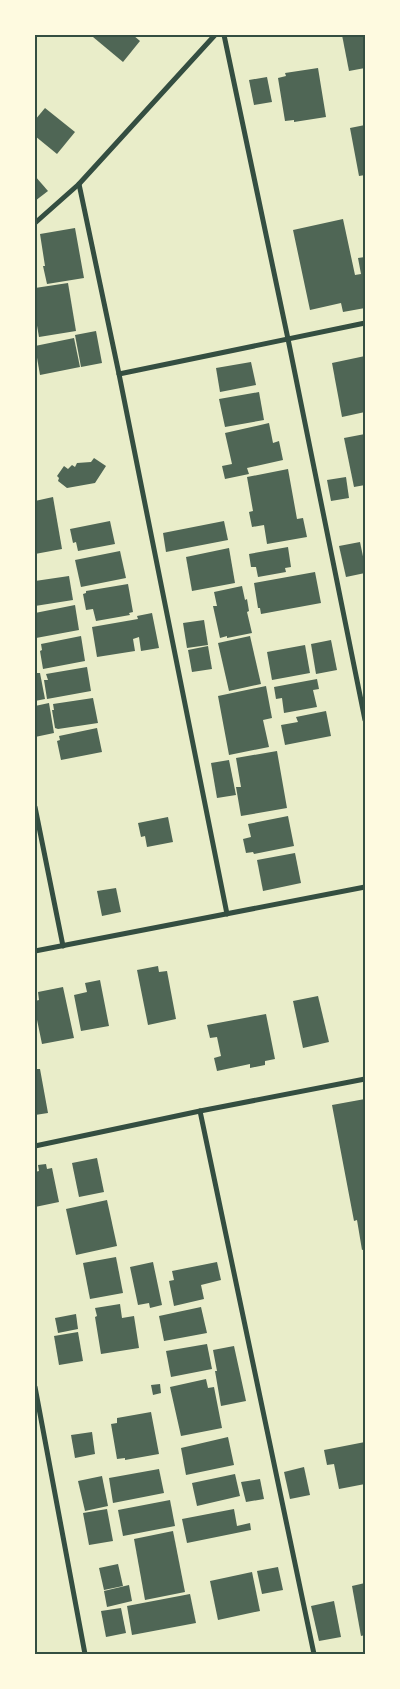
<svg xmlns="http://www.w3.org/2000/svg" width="400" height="1689" viewBox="0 0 400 1689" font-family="'Asap Condensed',sans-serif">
	<rect width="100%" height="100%" fill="#e9edc9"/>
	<g fill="#4f6655">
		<polygon points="95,35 133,35 140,41 123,62 93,37"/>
		<polygon points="342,35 365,35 365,68 349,71"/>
		<polygon points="318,68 326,117 294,122 294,120 285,121 278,78 286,76 285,73"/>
		<polygon points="267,77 272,102 254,105 249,80"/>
		<polygon points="45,108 75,132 57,154 35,136 35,120"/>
		<polygon points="365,125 365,175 359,176 350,128"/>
		<polygon points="35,176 48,191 35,201"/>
		<polygon points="343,219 355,275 361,274 358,258 365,257 365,308 343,312 341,303 310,310 293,230"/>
		<polygon points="75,228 84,278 47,284 43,266 45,266 40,234"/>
		<polygon points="68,283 76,331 39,337 35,314 35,288"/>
		<polygon points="96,331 102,363 81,367 75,335"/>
		<polygon points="74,338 80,367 40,375 35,346"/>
		<polygon points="365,356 365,412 342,417 332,363"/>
		<polygon points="251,362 256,385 220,392 216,368"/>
		<polygon points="259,392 264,420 225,427 219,399"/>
		<polygon points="269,423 273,443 279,441 283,460 247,468 249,474 225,479 222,466 232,464 225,433"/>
		<polygon points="365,434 365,485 354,487 344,438"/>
		<polygon points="94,458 106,466 95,483 67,488 58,481 59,478 57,476 64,466 68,469 72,465 75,467 77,463 91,462"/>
		<polygon points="288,469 297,519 303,518 307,537 267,544 264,525 252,527 249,512 253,511 247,477"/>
		<polygon points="346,477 349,498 331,501 327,480"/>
		<polygon points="53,497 62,549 35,554 35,501"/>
		<polygon points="110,521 115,544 78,551 76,542 73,543 70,529"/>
		<polygon points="224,521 228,540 166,552 163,533"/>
		<polygon points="360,542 365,566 365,573 346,577 339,546"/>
		<polygon points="288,547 291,567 285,568 286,572 258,577 256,567 251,567 249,554"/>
		<polygon points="229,548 235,583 192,591 186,557"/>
		<polygon points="120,551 126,578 81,587 75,560"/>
		<polygon points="315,572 321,603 261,614 260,608 258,608 254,583"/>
		<polygon points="69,576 73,600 35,606 35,581"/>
		<polygon points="128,584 133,612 129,613 130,615 96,621 93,609 86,610 83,594 86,593 86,591"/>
		<polygon points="242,586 245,600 247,599 249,611 247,612 252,633 227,638 227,636 220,638 213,606 217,606 214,592"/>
		<polygon points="75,605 79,630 36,638 35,613"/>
		<polygon points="152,613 159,648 141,651 139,637 133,639 135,651 97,657 92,627 138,619 137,616"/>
		<polygon points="204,620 208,645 187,648 183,623"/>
		<polygon points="81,636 85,661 43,669 40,651 42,650 41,644"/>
		<polygon points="250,636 261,684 229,691 218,643"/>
		<polygon points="331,640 337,670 316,674 311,644"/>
		<polygon points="305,645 310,673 272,680 267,652"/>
		<polygon points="208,646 212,669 192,672 188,650"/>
		<polygon points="87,667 91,691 47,699 44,680 48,680 46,674"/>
		<polygon points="35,673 40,673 45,699 35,701"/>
		<polygon points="317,679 319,689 313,690 317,707 284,713 282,698 276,699 274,687"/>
		<polygon points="266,686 272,718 263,720 269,747 229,755 218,696"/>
		<polygon points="93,698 98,723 58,729 55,728 52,710 54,710 53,704"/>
		<polygon points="49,703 54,733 35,737 35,706"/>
		<polygon points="326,711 331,736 285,745 281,725 298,722 296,717"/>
		<polygon points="97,728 102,752 61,760 57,741 60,740 59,736"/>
		<polygon points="277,751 287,808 241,816 236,787 241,787 236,758"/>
		<polygon points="229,760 236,795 217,798 211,763"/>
		<polygon points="288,816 294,846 254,854 253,852 246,853 243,839 251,837 248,824"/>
		<polygon points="168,817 173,842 147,847 145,836 141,837 138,823"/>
		<polygon points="295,853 301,883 263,891 257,860"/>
		<polygon points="116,888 121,912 102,916 97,891"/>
		<polygon points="158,966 159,972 167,971 176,1019 148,1025 137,970"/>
		<polygon points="100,980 109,1026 81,1031 74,995 87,992 85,983"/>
		<polygon points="63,987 74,1038 42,1044 35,1010 35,1001 39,1000 38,992"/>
		<polygon points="318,996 329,1042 303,1048 293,1001"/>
		<polygon points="266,1014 275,1059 265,1061 265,1065 250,1068 250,1064 217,1071 214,1058 221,1056 217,1037 210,1038 207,1025"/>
		<polygon points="35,1064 37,1069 40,1069 48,1113 35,1115"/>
		<polygon points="365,1099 365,1249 362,1250 357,1220 354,1221 332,1105"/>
		<polygon points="97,1158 104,1192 79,1197 72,1163"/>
		<polygon points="46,1164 47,1169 52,1168 59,1202 35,1207 35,1172 39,1171 38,1165"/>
		<polygon points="107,1200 117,1246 76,1255 66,1209"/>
		<polygon points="116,1257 123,1293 90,1299 83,1263"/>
		<polygon points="153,1262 162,1305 150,1308 149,1303 138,1305 130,1267"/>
		<polygon points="217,1262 221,1280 201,1285 204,1299 174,1306 169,1281 174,1280 172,1271"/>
		<polygon points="120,1304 122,1318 134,1316 139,1348 101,1354 95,1317 97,1316 95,1308"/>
		<polygon points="201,1307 207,1333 164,1341 159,1316"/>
		<polygon points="76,1314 78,1329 58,1333 55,1318"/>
		<polygon points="78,1332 83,1361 59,1365 54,1336"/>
		<polygon points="207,1344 212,1369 171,1377 166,1351"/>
		<polygon points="234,1346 246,1401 221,1406 215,1371 217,1371 213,1350"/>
		<polygon points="206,1379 208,1388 214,1387 222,1428 181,1436 170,1387"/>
		<polygon points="160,1384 161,1393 153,1395 151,1385"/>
		<polygon points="151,1412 159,1454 125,1460 125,1458 117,1459 111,1424 117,1423 117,1418"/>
		<polygon points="92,1432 95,1454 75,1458 71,1435"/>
		<polygon points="228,1437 234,1465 186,1475 181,1448"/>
		<polygon points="365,1442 365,1484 339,1489 334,1464 327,1465 324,1450"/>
		<polygon points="304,1467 310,1495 290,1499 284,1472"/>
		<polygon points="159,1469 164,1493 113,1503 109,1478"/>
		<polygon points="235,1474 240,1496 197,1506 192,1483"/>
		<polygon points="102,1476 108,1506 85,1511 78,1481"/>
		<polygon points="260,1479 264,1499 246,1502 241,1482"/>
		<polygon points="170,1500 175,1526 123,1536 118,1510"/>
		<polygon points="107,1509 113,1541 89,1545 83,1513"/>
		<polygon points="234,1509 237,1526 250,1523 251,1530 187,1543 182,1519"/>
		<polygon points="173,1531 185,1592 145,1600 134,1539"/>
		<polygon points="118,1564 123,1586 104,1590 99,1568"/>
		<polygon points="278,1567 283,1590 262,1594 257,1571"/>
		<polygon points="252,1572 260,1611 218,1620 210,1581"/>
		<polygon points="365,1583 365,1635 361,1636 352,1586"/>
		<polygon points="129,1585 132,1601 107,1607 104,1591"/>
		<polygon points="190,1594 196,1623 132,1635 127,1606"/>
		<polygon points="334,1601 341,1637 319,1641 311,1606"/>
		<polygon points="121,1608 126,1633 106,1637 101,1611"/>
	</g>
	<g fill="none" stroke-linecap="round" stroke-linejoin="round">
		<g stroke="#344e41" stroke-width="5">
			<polyline points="224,35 288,339 365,720"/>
			<polyline points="79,184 119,374 227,914"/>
			<polyline points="35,223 79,184 215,35"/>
			<polyline points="119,374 365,323"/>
			<polyline points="35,807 63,946"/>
			<polyline points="35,951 365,887"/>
			<polyline points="200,1111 314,1654"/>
			<polyline points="35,1146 200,1111 365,1079"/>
			<polyline points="35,1387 85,1654"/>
		</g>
	</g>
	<rect width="400" height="1689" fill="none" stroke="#fefae0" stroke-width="72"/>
	<rect x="36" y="36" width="328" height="1617" fill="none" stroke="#344e41" stroke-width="2"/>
</svg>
